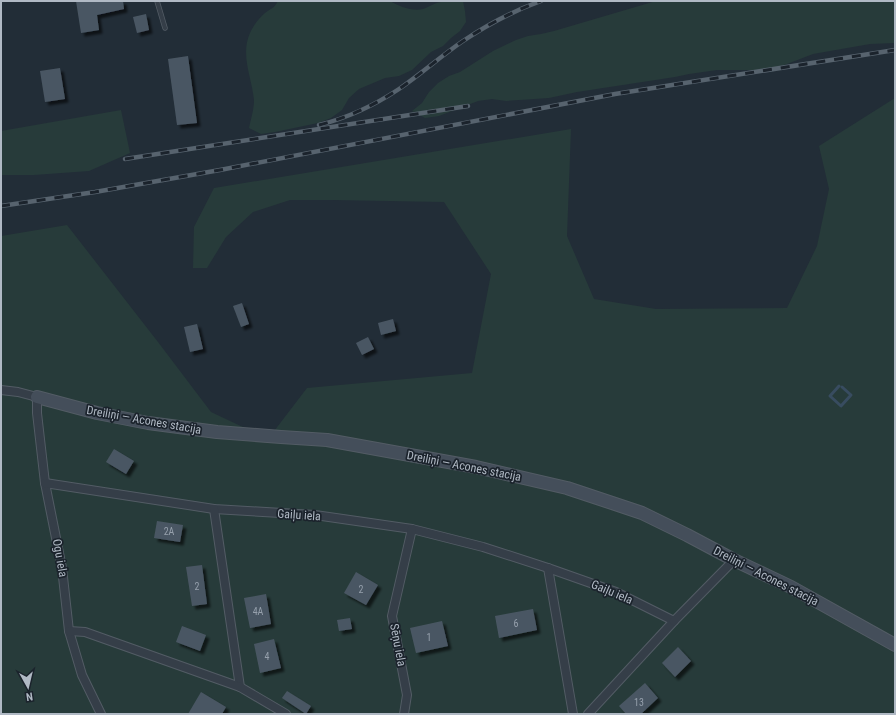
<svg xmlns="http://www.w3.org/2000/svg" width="896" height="715" viewBox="0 0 896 715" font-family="'Roboto Condensed',sans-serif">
	<defs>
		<filter id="shadow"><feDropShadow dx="3.5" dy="3.5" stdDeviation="1" flood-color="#0009"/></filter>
	</defs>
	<rect width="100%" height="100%" fill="#222d37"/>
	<g fill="#273b3a">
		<path d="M278 1H390C398 6 413 12 423 9 429 7 434 3 441 2 448 0 456 1 463 1L465 11 466 22 460 31 451 38 443 46 431 52 412 70 399 76 385 78 359 89 349 98 342 110 331 118 318 123 275 132 261 134 249 128C251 119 254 109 254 100 252 78 240 55 250 33 253 26 259 18 265 13 271 8 274 9 278 1Z"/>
		<polygon points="656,1 895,1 895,43 870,44 813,54 787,64 774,68 760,70 717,70 689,74 675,77 577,92 549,98 506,101 492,99 478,101 439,116 425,118 412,111 422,103 429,92 438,83 449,76 460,72 493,51 516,40 528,36 541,34 554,31"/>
		<polygon points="895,98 895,714 1,714 1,236 67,225 158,342 211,412 268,439 307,388 472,373 491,274 444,202 332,200 290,200 253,212 226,237 207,268 193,268 194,227 214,188 571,129 567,236 594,299 656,309 787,308 817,246 829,189 819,146"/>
		<polygon points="121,110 130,153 89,171 34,175 1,175 1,131"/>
	</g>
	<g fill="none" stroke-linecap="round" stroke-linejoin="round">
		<polyline stroke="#384c60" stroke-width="3" points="839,386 830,396 841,406 851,395 842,387"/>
	</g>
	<g fill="#4a5763" filter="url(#shadow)">
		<polygon points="76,1 123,1 124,9 97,15 99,30 81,33"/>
		<polygon points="146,14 149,30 137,33 133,17"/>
		<polygon points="188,56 197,123 177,125 168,59"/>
		<polygon points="60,68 65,99 45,102 40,71"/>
		<polygon points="242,303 249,324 241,327 233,306"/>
		<polygon points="393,319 396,331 381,335 378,323"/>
		<polygon points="197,324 203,349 190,352 184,327"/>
		<polygon points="368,337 374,349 362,355 356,343"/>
		<polygon points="114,449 134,461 126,474 106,462"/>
		<polygon points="157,521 183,525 180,542 154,538"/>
		<polygon points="202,565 207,604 192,606 186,567"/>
		<polygon points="356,572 378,585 366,605 344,593"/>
		<polygon points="266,594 271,624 250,628 244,598"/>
		<polygon points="533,609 537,630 499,638 495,616"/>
		<polygon points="350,618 352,629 339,631 337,620"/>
		<polygon points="442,621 448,646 416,653 410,628"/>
		<polygon points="182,626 206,635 200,651 176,642"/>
		<polygon points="274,639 281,668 260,673 254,644"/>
		<polygon points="678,647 691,661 675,677 662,663"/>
		<polygon points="645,683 658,698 641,714 626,714 619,706"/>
		<polygon points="287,691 311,706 306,714 282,698"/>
		<polygon points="201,692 226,707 222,714 188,714"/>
	</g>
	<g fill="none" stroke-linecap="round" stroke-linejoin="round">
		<g stroke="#535c65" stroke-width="5.5">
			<polyline id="lane" points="157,1 165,28"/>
		</g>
		<g stroke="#535c65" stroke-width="10">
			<g id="street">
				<polyline points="1,390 18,392 37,397 37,413 45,483 62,568 69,631 82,675 101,714"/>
				<polyline points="45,483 214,509 315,515 412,529 483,547 548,568 616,592 674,621 588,714"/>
				<polyline points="214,509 240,687"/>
				<polyline points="548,568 573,714"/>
				<polyline points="674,621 734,560"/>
				<polyline points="69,631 85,632 240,687 286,714"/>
				<polyline points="404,714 407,695 392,616 412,529"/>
			</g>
		</g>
		<g stroke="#535c65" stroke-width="14">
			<polyline id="secondary" points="37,397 97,413 148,423 217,432 281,437 327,440 476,467 567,488 642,513 687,535 734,560 791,587 895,645"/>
		</g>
		<use href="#lane" stroke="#353e48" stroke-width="4"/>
		<use href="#street" stroke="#353e48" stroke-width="8"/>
		<use href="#secondary" stroke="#444e5a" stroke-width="12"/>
		<g stroke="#57636e" stroke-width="4.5">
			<g id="rail">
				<path d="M319 125C347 118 375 105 399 89 421 74 441 56 463 41 487 25 513 11 541 1"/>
				<polyline points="125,159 468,106"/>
				<polyline points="1,206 95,192 220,170 615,94 895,50"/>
			</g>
		</g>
		<use href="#rail" stroke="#1b232c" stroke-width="3" stroke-dasharray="9" stroke-linecap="butt"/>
	</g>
	<g text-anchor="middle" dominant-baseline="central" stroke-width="3.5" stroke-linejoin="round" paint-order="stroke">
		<g font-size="10" fill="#96a0ac">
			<text x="169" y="531">2A</text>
			<text x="197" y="586">2</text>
			<text x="361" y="589">2</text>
			<text x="258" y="611">4A</text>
			<text x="516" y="623">6</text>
			<text x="429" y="637">1</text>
			<text x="267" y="656">4</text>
			<text x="639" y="702">13</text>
		</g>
		<g font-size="12" fill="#b0b9c4" stroke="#1b232c">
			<text transform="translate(144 420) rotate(10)">Dreiliņi — Acones stacija</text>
			<text transform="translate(464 466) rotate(11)">Dreiliņi — Acones stacija</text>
			<text transform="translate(299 515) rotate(4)">Gaiļu iela</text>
			<text transform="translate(60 558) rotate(80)">Ogu iela</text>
			<text transform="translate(766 576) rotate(27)">Dreiliņi — Acones stacija</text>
			<text transform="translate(612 592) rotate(23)">Gaiļu iela</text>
			<text transform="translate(398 645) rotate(79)">Sēņu iela</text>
		</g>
	</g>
	<rect width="896" height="715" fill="none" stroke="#b0b9c4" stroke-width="4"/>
	<g transform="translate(28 687) rotate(172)" stroke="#1b232c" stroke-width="3" paint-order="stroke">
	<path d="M0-3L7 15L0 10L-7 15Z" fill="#b0b9c4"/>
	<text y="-6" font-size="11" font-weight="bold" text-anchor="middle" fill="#b0b9c4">N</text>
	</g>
</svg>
